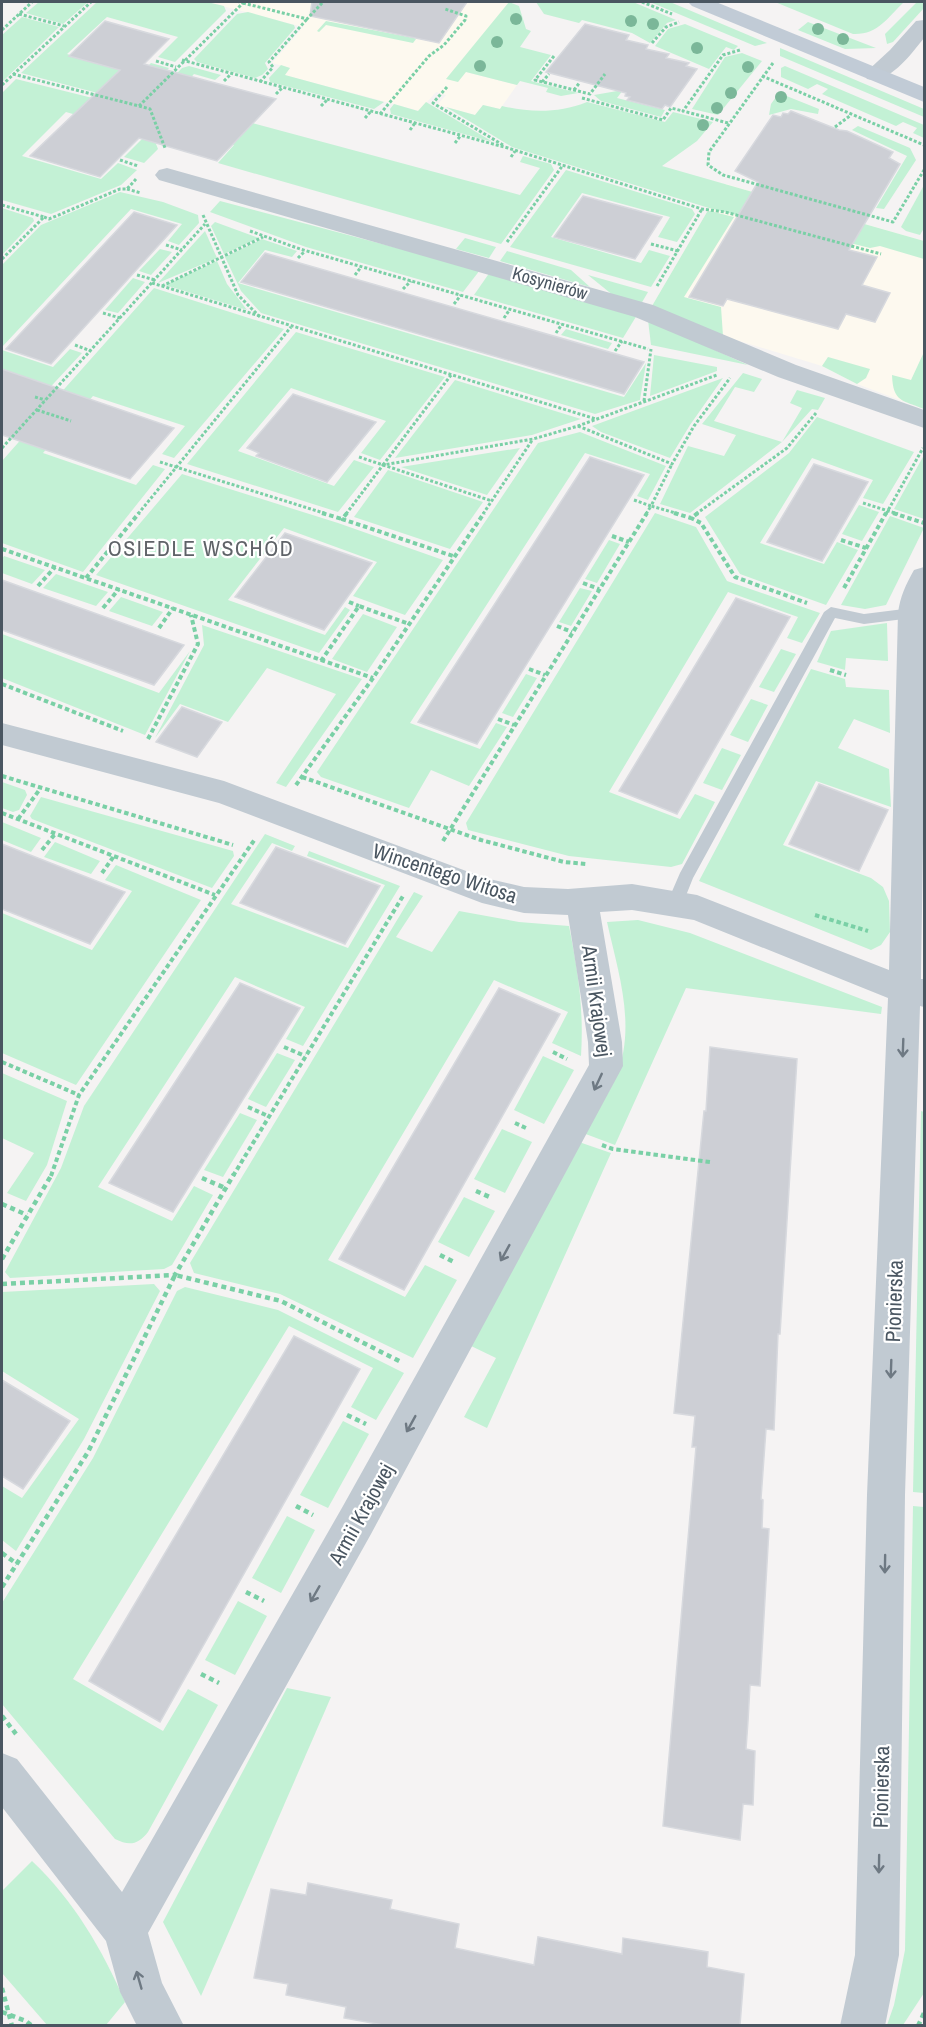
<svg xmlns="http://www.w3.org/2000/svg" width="926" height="2027" viewBox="0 0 926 2027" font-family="'Archivo Narrow',sans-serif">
	<rect width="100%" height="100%" fill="#f5f3f3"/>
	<g fill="#fdf9ef">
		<polygon points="207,2 514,2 458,70 517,85 500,109 483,105 475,115 437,105 446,95 436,92 419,111 394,104 284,75 290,68 272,63 303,27"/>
		<polygon points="726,184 924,241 924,388 916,406 857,384 822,366 723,336 652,306 707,212"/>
	</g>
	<g fill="#c3f1d5">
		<polygon points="39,2 88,2 63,24 26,13"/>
		<polygon points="97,2 207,2 224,6 226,11 175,62 158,57 178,37 107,17 67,54 139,75 151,63 169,68 140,100 132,102 21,73"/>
		<polygon points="509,2 519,6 526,29 531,31 520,47 551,55 531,81 578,93 561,96 546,92 548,88 520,81 517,85 466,72 458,82 446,79"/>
		<polygon points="536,2 633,2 676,20 667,23 650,43 632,33 582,20 579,23 544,14"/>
		<polygon points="650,2 670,2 767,43 755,46"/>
		<path d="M775 2H904C887 18 878 35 853 34Z"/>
		<polygon points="917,2 924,2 924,8 893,42 887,44 885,34"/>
		<polygon points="248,12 294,25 295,28 265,63 268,69 262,75 255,78 197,62 194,59 237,14"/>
		<polygon points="22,17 59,27 2,82 2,35"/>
		<polygon points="326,21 414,38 416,39 413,43 326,25 319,32 317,31"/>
		<polygon points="808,22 876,48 845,49 798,30"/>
		<polygon points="685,24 738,46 734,50 726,47 709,69 655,46 668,29"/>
		<polygon points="780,48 924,109 924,117 780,56"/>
		<polygon points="742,53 762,61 718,115 692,109 725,57"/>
		<polygon points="281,65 290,68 285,75 384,102 374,109 270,82 269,78"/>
		<polygon points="189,66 221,75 215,80 194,74 170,101 520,195 540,168 520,162 523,156 551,164 554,170 501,244 218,163 234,145 193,134 154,97 182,68"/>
		<polygon points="785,66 924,125 924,138 913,133 917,128 903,122 896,126 822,94 828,89 817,84 808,89 781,77 781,68"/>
		<polygon points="16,79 141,110 144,113 158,149 144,163 124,157 146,135 66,112 22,156 101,179 118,163 137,170 121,185 51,214 2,200 2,93"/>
		<polygon points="623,90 617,98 665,110 661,117 601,101 594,95"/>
		<polygon points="779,93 819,109 818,114 791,109 769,115 771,104"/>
		<polygon points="426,102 493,142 391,114 390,109 394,104 418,111"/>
		<path d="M587 102 665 122 673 112 713 122 697 141 662 166 924 241V259L880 246 870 248 709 208 512 147 446 107 475 115 483 105 500 109 502 106C531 113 559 113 587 102Z"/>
		<polygon points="858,126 910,148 916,160 884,209 876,208 907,156 852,130"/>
		<polygon points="566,170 692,209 695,214 677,242 658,237 670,217 582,193 551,237 641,263 649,250 670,256 651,287 510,247"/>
		<polygon points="924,185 924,228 920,235 906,231 901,227"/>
		<polygon points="120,192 163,202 198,215 199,223 179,245 168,241 182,224 131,209 2,347 2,265 41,225"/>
		<polygon points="220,201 480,270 463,292 306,247 210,212"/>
		<polygon points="2,208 33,218 34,221 2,255"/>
		<polygon points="710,211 734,217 684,297 721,307 723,336 652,306 707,212"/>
		<polygon points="215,222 259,238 224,254 211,226"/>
		<polygon points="205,231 217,258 158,283"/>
		<polygon points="465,238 496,247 489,258 456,249"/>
		<polygon points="262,239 297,251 292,257 265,250 238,283 624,397 646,363 640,400 595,414 261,313 241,291 225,257"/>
		<polygon points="160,249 172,252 151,275 139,271"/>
		<polygon points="507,251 571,270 590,287 500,261"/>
		<polygon points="217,261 227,284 247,310 165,285"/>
		<polygon points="490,272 637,315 623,338 474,295"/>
		<polygon points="588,275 648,292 641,304 614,296"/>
		<polygon points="133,278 145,282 118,313 105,310"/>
		<polygon points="154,288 284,329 174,458 162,454 185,426 93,396 77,414 50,405"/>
		<polygon points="648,320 748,365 651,345"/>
		<polygon points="566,329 612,343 608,349 561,335"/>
		<polygon points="296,332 445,377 380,460 361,453 386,421 291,388 238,451 334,486 354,460 374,467 338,512 187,464"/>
		<polygon points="70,349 82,353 42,396 3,373 2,375 2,350 53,367"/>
		<path d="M924 352V409C902 400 893 402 892 375L911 380Z"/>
		<polygon points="654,355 717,367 717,371 650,396"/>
		<polygon points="828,357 870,369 866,378 857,384 822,366"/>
		<polygon points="743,373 762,379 754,392 735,387 714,421 782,442 802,408 790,403 797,390 825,398 818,410 812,409 782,442 690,513 660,504 688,446 724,456 736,435 702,424"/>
		<polygon points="723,378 690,425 670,458 601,432 592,426"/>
		<polygon points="455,380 581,419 532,435 395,458"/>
		<polygon points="817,417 914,452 883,504 863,498 873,480 812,458 760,543 824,564 837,542 858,550 826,605 740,574 705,517 789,453"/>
		<polygon points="40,418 65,427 43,453 136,485 153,465 165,469 83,572 2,543 2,461"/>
		<polygon points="580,432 666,466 648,500 637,496 650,474 585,453 410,723 480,749 496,723 507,727 469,786 431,770 409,808 321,777 317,772 538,443"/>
		<polygon points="520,448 487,495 401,467"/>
		<polygon points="924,455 924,519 894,509"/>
		<polygon points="388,470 483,502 450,549 354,517"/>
		<polygon points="182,474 338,523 443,560 405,615 353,596 377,562 284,528 228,600 325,635 345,607 350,610 319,653 96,575"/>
		<polygon points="859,505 879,512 862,541 842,534"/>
		<polygon points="655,513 696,527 727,581 820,613 802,643 787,638 798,617 728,592 609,792 680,819 695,794 715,802 682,864 671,867 569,856 468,830 466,823"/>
		<polygon points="890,516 924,528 886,605 865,609 841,605"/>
		<polygon points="609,540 620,544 597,583 585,579"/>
		<polygon points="4,556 45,570 32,584 2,573 2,559"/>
		<polygon points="56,574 108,592 96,606 43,588"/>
		<polygon points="580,588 592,591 571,626 559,622"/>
		<polygon points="121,597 163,612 152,626 109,611"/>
		<polygon points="363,614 397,627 367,672 332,659"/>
		<polygon points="887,623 888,661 846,658 845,670 817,662 831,631"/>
		<polygon points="202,625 362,679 286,787 276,783 336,694 267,668 228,722 180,704 155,738 204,645"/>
		<polygon points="2,634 159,693 190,651 145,735 2,678"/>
		<polygon points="781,649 796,654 774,692 759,687"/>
		<polygon points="811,669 845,679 846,687 889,690 890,733 854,719 838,748 889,769 891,807 816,781 783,845 871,878 883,887 889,901 890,932 881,945 871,950 699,881"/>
		<polygon points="526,674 537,678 513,717 502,713"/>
		<polygon points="751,699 768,705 748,742 730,735"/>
		<polygon points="722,748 741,755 722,790 703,783"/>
		<polygon points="2,782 25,790 27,795 19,810 13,812 2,808"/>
		<polygon points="41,797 233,851 234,856 212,888 32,819 30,816"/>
		<polygon points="2,822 41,838 31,852 2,840"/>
		<polygon points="265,834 295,846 292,851 272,843 231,904 348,948 385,885 307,856 309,851 400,886 303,1046 286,1039 305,1007 235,977 98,1187 172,1221 194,1186 213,1195 172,1265 164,1269 10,1278 5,1272 61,1168 84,1106"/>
		<polygon points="55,842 100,861 91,874 44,857"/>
		<polygon points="116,865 201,900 76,1085 2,1053 2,913 92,950 132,891 105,880"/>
		<path d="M414 892 423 896 396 937 432 952 459 911 519 922 569 926C578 971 584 1009 581 1056L552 1043 568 1012 494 980 328 1260 405 1297 425 1265 457 1280 413 1358 280 1294 194 1273 190 1263Z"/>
		<path d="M638 920 690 933 882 1007 881 1014 686 988 615 1145 583 1133C594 1115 608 1096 616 1077 637 1026 618 972 607 922Z"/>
		<polygon points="277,1053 295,1060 266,1107 248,1099"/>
		<polygon points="543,1056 574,1070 544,1124 514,1110"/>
		<polygon points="2,1073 67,1101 47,1165 26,1201 7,1193 34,1153 2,1138"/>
		<polygon points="921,1111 924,1112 924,1493 913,1492"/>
		<polygon points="240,1113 257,1120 223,1177 204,1170"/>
		<polygon points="502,1129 532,1142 505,1193 474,1179"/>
		<polygon points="579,1142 611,1153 487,1428 464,1417 496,1358 469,1345"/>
		<polygon points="464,1197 495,1211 469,1257 438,1242"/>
		<polygon points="154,1284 160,1291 84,1439 16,1551 2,1540 2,1486 22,1498 79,1419 2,1371 2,1292"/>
		<path d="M185 1287 278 1310 404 1373 376 1420 351 1407 373 1368 289 1326 73 1679 163 1731 188 1689 218 1705 148 1832C138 1845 129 1846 115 1839L2 1704V1603L93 1458 177 1291Z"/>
		<polygon points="343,1421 369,1434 328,1508 300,1495"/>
		<polygon points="913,1506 924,1507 924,1993 903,2025 887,2025 894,2005 905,1950"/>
		<polygon points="287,1516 315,1530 281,1593 252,1578"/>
		<polygon points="238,1601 267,1616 235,1675 205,1660"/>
		<polygon points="287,1688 331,1697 201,1996 163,1922"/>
		<path d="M32 1861C74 1901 102 1949 125 2002L106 2025H47L2 1973V1891Z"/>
	</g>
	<g fill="#cdcfd5" stroke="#d7d9de" stroke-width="1.5">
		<polygon points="312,2 467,2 439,43 310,16"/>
		<polygon points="105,21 169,39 144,64 276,99 217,161 139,138 100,177 30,156 120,70 69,56"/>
		<polygon points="585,24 629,35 626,40 648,45 646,49 669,54 666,58 689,63 686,66 697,69 670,107 665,105 662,109 627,100 630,97 625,96 626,93 546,72"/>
		<polygon points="791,111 839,130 847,131 893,152 889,158 900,164 849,250 877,257 862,285 890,293 875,322 846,314 838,329 727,299 723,306 689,297 758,182 735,171 773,115 781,117 783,113 788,114"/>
		<polygon points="583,196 662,217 635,259 554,237"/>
		<polygon points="134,212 177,225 51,364 6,349"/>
		<polygon points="265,253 644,362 624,394 241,282"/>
		<polygon points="2,369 174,428 130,479 2,435"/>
		<polygon points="293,394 376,422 327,482 256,456 259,453 247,448"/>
		<polygon points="590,457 644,475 477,744 418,722"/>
		<polygon points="814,464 868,482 822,561 767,542"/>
		<polygon points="285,533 372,563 324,630 235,597"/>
		<polygon points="2,580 184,645 154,685 2,630"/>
		<polygon points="736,598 790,617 677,814 619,791"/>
		<polygon points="182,707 222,722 197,757 156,742"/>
		<polygon points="819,784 888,810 859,871 789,844"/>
		<polygon points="2,844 125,892 90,944 2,909"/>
		<polygon points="276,847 380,886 345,944 240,903"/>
		<polygon points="240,983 300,1008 173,1212 109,1183"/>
		<polygon points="499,988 560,1014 404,1290 339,1259"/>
		<polygon points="710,1047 797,1059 780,1334 778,1334 774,1430 766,1429 761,1499 763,1500 762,1528 769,1529 760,1686 750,1685 748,1721 746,1749 755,1751 753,1805 743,1804 740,1840 663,1826 696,1447 692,1447 695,1416 674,1413 704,1111 706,1111"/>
		<polygon points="294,1336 360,1369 160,1722 89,1681"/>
		<polygon points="2,1380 70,1421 23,1489 2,1476"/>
		<polygon points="308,1883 392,1900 390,1909 459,1924 455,1948 534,1965 538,1937 622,1954 623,1938 708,1952 707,1967 744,1974 740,2025 383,2025 344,2018 346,2007 286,1995 288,1984 254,1978 271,1889 306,1895"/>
	</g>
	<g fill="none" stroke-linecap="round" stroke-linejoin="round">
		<g stroke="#7ad0a6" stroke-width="3" stroke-dasharray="3 2" stroke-linecap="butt">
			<polyline points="642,2 672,14"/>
			<polyline points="243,3 307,19 323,2"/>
			<polyline points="19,14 64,26"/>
			<polyline points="2,30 32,2"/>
			<polyline points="652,43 666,27 679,22"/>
			<polyline points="554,56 535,80 590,94 605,74"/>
			<polyline points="182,60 508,148 702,209 725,212 881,254"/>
			<polyline points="156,61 176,67"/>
			<polyline points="773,63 709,152 708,165 723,175 893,222 924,170"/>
			<polyline points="13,74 139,106 243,3 239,2"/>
			<polyline points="762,76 924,145"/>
			<polyline points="224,81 231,74"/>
			<polyline points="260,82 273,67 269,62 307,19"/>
			<polyline points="542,82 549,74"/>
			<polyline points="2,85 91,2"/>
			<polyline points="447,87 433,103 503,145"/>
			<polyline points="574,90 580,82"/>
			<polyline points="276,94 282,88"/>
			<polyline points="582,98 663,120 671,108 683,111"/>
			<polyline points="139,106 150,109 165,148"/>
			<polyline points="321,106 327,100"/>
			<polyline points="380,114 429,56 444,45 465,20 466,16 445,9"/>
			<polyline points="365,118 371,111"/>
			<polyline points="728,123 683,111 723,55 740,50"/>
			<polyline points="835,127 851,115"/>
			<polyline points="410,130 415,123"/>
			<polyline points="455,143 461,135"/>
			<polyline points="511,157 515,151"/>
			<polyline points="120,160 138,166"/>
			<polyline points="127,189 141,193"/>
			<polyline points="2,205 44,217 2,259"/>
			<polyline points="203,215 238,295 260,317"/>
			<polyline points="44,217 49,219 120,189 127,189 136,179"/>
			<polyline points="250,231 300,249 648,349"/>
			<polyline points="507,242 563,165"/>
			<polyline points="651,244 678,251"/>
			<polyline points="166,245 182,250"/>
			<polyline points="298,258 305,251"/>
			<polyline points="137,275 155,280"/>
			<polyline points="355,275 361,267"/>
			<polyline points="152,283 596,419"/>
			<polyline points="162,286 263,237"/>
			<polyline points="657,286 702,209"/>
			<polyline points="403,289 411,281"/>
			<polyline points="454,304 461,295"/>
			<polyline points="103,313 120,318"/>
			<polyline points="504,318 510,309"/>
			<polyline points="556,333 562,324"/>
			<polyline points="75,345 91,351"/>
			<polyline points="615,351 622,341"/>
			<polyline points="35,397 45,400"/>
			<polyline points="644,401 651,349"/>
			<polyline points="37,410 71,421"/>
			<polyline points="578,426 672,464 694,426 730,378"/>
			<polyline points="2,448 205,224"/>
			<polyline points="359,457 492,501"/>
			<polyline points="160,462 327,514"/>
			<polyline points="383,465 451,375"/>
			<polyline points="634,500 651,506 672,464"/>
			<polyline points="863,503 898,514"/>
			<polyline points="138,514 291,327"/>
			<polyline points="346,514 383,465 533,439 578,426 717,375"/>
			<polyline points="483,514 533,439"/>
			<polyline points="646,514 651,506 679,514"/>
			<polyline points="696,514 787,448 816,413"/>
			<polyline points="886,514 923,448"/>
		</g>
		<g stroke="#7ad0a6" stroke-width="4" stroke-dasharray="4.5 3" stroke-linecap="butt">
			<polyline points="322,513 342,519"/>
			<polyline points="347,513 342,519 453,556"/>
			<polyline points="674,513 691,518"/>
			<polyline points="698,513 691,518 701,523 735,577 807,603"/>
			<polyline points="893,513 924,523"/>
			<polyline points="612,536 629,542"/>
			<polyline points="841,540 866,548"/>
			<polyline points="2,549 373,678"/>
			<polyline points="86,578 139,513"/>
			<polyline points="583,583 599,589"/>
			<polyline points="38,586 55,567"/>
			<polyline points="844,588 886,513"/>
			<polyline points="349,602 359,606"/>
			<polyline points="103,608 119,589"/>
			<polyline points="557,626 572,632"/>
			<polyline points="159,628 173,608"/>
			<polyline points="321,661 359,606 409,624"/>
			<polyline points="529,669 545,675"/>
			<polyline points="830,670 846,675"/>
			<polyline points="2,684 123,731"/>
			<polyline points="498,719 514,725"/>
			<polyline points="148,739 198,644 191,615"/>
			<polyline points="2,776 233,845"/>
			<polyline points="302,777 481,840 564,862 586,864"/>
			<polyline points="296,785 373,678 484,513"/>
			<polyline points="2,813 215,895"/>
			<polyline points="18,819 40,789"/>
			<polyline points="443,841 647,513"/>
			<polyline points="42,850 55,834"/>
			<polyline points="102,873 114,856"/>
			<polyline points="815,915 868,931"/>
			<polyline points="284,1047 305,1056"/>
			<polyline points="553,1052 567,1059"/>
			<polyline points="2,1062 79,1095"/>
			<polyline points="248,1107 268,1116"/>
			<polyline points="515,1123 528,1129"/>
			<polyline points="602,1145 613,1149 710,1162"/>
			<polyline points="51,1176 79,1095 255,839"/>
			<polyline points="233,1176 403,896"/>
		</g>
		<g stroke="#7ad0a6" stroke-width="4.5" stroke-dasharray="5 4" stroke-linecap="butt">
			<polyline points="202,1178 225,1188"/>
			<polyline points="476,1191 492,1198"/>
			<polyline points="2,1204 27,1215"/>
			<polyline points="440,1255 454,1262"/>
			<polyline points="2,1259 52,1174"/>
			<polyline points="2,1284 175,1275 234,1174"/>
			<polyline points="347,1415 366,1424"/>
			<polyline points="296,1506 313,1515"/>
			<polyline points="2,1553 17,1564"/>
			<polyline points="2,1587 88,1452 175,1275 281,1301 401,1362"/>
			<polyline points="246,1592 264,1601"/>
			<polyline points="201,1674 219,1683"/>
			<polyline points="2,1716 16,1734"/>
			<polyline points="2,1988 12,2026"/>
			<polyline points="2,2012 26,2021 32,2026"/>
			<polyline points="918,2026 924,2013"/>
		</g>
		<polygon fill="#c1cad2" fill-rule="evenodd" points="831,607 864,614 912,608 919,613 912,618 864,624 835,618 693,878 681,908 675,909 669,908 667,903 680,873 824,612"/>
		<g fill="#c1cad2" fill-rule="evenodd">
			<path d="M924 20V38C911 54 890 84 867 79L864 74 890 50 916 21Z"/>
			<polygon points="167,168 653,305 796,365 924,410 924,428 778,377 635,317 159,180 155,175 159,170"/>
			<path d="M924 567V774L921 979H924V1007L920 1006 905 1495 899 1955 885 2026H840L855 1955 867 1495 888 998 694 920 632 910 600 912 622 1042 623 1066 371 1534 148 1933 162 1983 184 2026H137L120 1992 106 1941 2 1807V1753L17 1759 122 1892 343 1506 589 1065 588 1042 568 915 524 913 482 903 219 803 2 745V723L224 781 485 878 524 887 568 889 632 884 697 895 889 970 898 613C900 597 906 584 914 570Z"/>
		</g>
		<polygon fill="#c1cbd6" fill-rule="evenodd" points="688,2 716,2 924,87 924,102 692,6"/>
	</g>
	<g fill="#7bb799">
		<circle cx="516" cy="19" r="6"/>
		<circle cx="631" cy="21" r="6"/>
		<circle cx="653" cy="24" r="6"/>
		<circle cx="818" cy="29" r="6"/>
		<circle cx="843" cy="39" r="6"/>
		<circle cx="497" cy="42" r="6"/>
		<circle cx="697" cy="48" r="6"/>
		<circle cx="480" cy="66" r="6"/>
		<circle cx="748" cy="67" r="6"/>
		<circle cx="731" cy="93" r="6"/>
		<circle cx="781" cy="97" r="6"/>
		<circle cx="717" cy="108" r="6"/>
		<circle cx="703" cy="125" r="6"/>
	</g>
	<defs><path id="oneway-shaft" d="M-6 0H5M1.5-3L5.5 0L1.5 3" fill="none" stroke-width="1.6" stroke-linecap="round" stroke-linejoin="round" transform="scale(1.5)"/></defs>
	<g stroke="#6e7983">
		<use href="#oneway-shaft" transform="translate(903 1048) rotate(92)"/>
		<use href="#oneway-shaft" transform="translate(598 1082) rotate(115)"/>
		<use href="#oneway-shaft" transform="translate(505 1253) rotate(119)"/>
		<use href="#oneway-shaft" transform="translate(891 1369) rotate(92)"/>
		<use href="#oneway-shaft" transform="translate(411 1424) rotate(119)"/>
		<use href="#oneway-shaft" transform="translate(885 1564) rotate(91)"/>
		<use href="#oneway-shaft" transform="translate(315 1594) rotate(120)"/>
		<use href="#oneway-shaft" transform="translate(879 1864) rotate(91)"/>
		<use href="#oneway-shaft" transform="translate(139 1980) rotate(-106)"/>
	</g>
	<g text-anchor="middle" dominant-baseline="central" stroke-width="4.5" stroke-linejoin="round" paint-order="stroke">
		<g font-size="18" fill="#4a5661" stroke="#fff">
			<text transform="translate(550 283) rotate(16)">Kosynierów</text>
		</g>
		<g font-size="21" fill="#4a5661" stroke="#fff">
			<text transform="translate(445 873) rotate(18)">Wincentego Witosa</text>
			<text transform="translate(597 1001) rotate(82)">Armii Krajowej</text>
			<text transform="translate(894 1301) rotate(-88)">Pionierska</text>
			<text transform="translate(361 1514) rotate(-61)">Armii Krajowej</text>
			<text transform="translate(881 1787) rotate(-89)">Pionierska</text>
		</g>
		<g font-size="22" letter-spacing="1.5" fill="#5f6368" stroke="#fff">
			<text x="201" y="548">OSIEDLE WSCHÓD</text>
		</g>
	</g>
	<rect width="926" height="2027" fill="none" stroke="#4a5661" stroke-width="6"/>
</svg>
